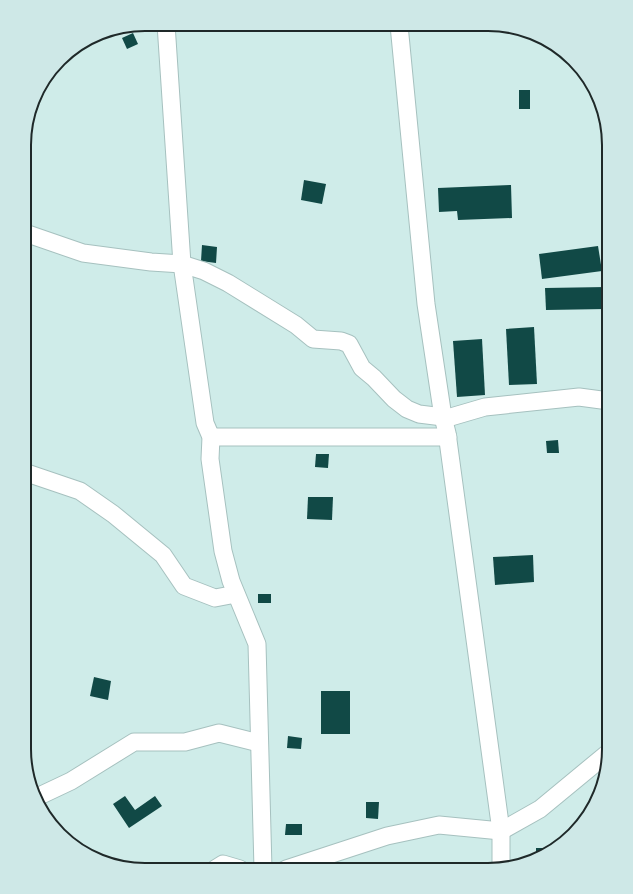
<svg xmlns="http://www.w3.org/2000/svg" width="633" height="894" viewBox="0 0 633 894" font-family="Manrope,sans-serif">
	<rect width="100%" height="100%" fill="#cfece9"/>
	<g fill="#114946">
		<polygon points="133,33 138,44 127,49 122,38"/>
		<rect x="519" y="90" width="11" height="19"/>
		<polygon points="304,180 326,184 322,204 301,200"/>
		<polygon points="511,185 512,218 458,220 457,211 439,212 438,188"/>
		<polygon points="202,245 217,247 216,263 201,261"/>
		<polygon points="598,246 602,271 542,279 539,254"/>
		<polygon points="606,287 606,309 546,310 545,288"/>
		<polygon points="534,327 537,384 509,385 506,329"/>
		<polygon points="482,339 485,395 457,397 453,341"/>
		<polygon points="558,440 559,453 547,453 546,441"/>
		<polygon points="316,454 329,454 328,468 315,467"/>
		<polygon points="308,497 333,497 332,520 307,519"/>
		<polygon points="533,555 534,582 495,585 493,557"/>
		<rect x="258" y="594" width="13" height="9"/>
		<polygon points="94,677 111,681 108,700 90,696"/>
		<rect x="321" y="691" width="29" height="43"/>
		<polygon points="288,736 302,738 301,749 287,748"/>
		<polygon points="125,796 135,810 155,796 162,806 129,828 113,804"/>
		<polygon points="366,802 379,802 378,819 366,818"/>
		<polygon points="286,824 302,824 302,835 285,835"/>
		<polygon points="536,848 552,848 541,858 536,859"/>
	</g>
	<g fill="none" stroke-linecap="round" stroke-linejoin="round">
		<g stroke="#a6c1bf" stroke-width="19">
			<g id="minor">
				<polyline points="166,24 182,264 205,423 211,437 210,459 223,551 231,581 257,644 263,869"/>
				<polyline points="399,25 426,304 443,417 447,433 501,831 501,867"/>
				<polyline points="25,233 83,253 151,262 182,264 204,271 228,283 296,325 313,339 341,341 349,344 362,368 374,378 394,399 407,409 419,414 443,417 444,419 485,407 579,397 609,401"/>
				<polyline points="211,437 448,437"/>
				<polyline points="24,472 80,491 113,514 163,555 184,586 215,598 236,594"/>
				<polyline points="35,798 71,781 134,742 185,742 219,733 259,743"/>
				<polyline points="215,869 223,864 240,869"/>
				<polyline points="286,869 387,836 439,825 501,831 540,809 609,752"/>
			</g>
		</g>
		<use href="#minor" stroke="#fff" stroke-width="17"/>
	</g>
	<path d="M0 0H633V894H0ZM145 31H488A114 114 0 0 1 602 145V749A114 114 0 0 1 488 863H145A114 114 0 0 1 31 749V145A114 114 0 0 1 145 31Z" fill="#cee8e7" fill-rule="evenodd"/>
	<path fill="none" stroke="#1f2929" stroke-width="2" d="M145 31H488A114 114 0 0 1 602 145V749A114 114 0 0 1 488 863H145A114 114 0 0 1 31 749V145A114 114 0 0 1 145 31Z"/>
</svg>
